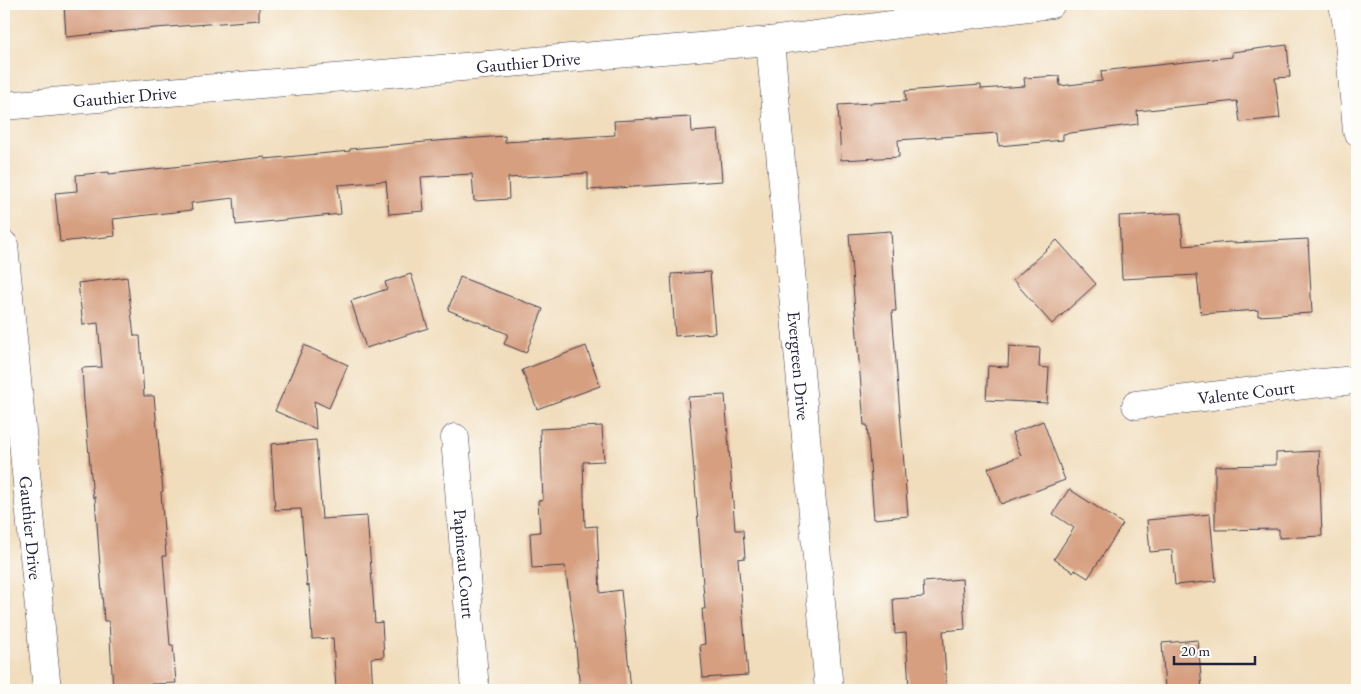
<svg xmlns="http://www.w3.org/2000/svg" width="1361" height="694" viewBox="0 0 1361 694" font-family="'EB Garamond',serif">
	<rect width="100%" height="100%" fill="#fdfcf7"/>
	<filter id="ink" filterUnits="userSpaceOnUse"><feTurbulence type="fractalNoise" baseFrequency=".02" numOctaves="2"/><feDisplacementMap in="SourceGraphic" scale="10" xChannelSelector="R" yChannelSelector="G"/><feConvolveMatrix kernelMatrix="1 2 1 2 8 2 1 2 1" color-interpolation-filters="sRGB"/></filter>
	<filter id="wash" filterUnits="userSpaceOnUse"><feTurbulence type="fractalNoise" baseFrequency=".0096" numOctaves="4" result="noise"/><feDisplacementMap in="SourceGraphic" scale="20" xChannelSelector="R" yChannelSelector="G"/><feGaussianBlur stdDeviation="1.12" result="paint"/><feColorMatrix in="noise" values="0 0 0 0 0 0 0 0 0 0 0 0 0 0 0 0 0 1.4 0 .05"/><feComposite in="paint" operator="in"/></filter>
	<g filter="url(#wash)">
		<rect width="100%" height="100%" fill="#f1ddbc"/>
		<g id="blocks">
			<g fill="#d69f80">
				<polygon points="64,4 259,4 259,20 156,28 66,37"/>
				<polygon points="1287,45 1290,77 1275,78 1280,118 1240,122 1237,101 1137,111 1138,124 1063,134 1063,140 999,146 998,133 898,140 899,157 841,160 838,105 906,101 905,91 981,85 981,89 1025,86 1024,78 1059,76 1060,86 1102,81 1101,71 1232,57 1232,52"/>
				<polygon points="691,117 692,132 718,130 722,181 588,190 588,173 508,178 509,199 474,201 472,174 421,177 424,211 389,214 386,181 338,185 341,214 236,225 234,198 191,203 192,210 113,219 115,236 60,242 55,193 77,191 76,175 109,172 109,174 265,157 265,159 350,151 350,149 436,141 505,136 505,142 615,135 614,121"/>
				<polygon points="1181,213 1183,246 1231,242 1232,243 1308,239 1312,313 1258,316 1258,310 1201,314 1197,275 1122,279 1119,216"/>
				<polygon points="891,231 896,311 892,311 908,516 874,519 867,425 864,425 849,234"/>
				<polygon points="1057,240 1096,284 1052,324 1013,280"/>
				<polygon points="710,272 715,333 675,336 671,274"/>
				<polygon points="411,274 428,328 366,348 351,301 387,289 385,282"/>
				<polygon points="127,277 134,336 140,336 144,396 154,396 163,491 161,492 166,556 163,556 170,645 173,645 176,683 151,684 152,690 113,690 109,621 104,621 95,497 93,497 84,402 82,368 102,367 98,323 83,325 78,283"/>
				<polygon points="460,277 543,309 526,353 504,344 508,334 448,310"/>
				<polygon points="304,345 348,365 329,408 314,401 316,429 275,411"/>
				<polygon points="586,346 600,386 537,409 522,370"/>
				<polygon points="1009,346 1040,348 1039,367 1049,368 1047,403 986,400 988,366 1008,367"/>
				<polygon points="725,395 735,530 743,530 745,558 738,559 748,675 703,678 700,645 705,644 702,609 705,609 688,397"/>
				<polygon points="1043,421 1065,480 1001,504 988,468 1021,456 1012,433"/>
				<polygon points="602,426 604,461 583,462 585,527 597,526 600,593 621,590 631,690 580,690 575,636 565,566 532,568 530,533 540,532 538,501 543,500 540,429"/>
				<polygon points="316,440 322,519 367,516 375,623 382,622 384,657 371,658 373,690 336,690 333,638 312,639 309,585 307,586 301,509 275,510 271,444"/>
				<polygon points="1319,451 1322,536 1279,538 1279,529 1215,530 1215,466 1276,465 1276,453"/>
				<polygon points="1069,489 1123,524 1088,578 1075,570 1073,572 1054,559 1074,528 1053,514"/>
				<polygon points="1210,514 1216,581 1175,585 1172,550 1150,552 1147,520"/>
				<polygon points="962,579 965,629 943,631 947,690 909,690 906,633 895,634 893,599 924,597 923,582"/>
				<polygon points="1198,640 1202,690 1165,690 1162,643"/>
			</g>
		</g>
	</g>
	<g filter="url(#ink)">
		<use href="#blocks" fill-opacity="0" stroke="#413e4e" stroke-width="1"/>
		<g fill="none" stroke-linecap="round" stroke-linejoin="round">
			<g stroke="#413e4e" stroke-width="29">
				<g id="minor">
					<polyline points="1343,4 1348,30 1357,131"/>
					<path id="s1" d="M770 41 829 690"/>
					<path id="s2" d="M4 106 770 41 1051 4"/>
					<path id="s3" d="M4 245 47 690"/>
					<path id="s4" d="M1136 405 1321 383 1357 380"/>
					<path id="s5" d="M455 438 475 690"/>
				</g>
			</g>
			<use href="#minor" stroke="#fff" stroke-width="28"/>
		</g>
	</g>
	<g text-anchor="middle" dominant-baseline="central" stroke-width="4" stroke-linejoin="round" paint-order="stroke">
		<g font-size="18" fill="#22223b" stroke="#fdfcf7">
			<text stroke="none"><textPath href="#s2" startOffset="526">Gauthier Drive</textPath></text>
			<text stroke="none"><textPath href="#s2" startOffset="121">Gauthier Drive</textPath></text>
			<text stroke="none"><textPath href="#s1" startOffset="326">Evergreen Drive</textPath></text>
			<text stroke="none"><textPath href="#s4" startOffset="111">Valente Court</textPath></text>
			<text stroke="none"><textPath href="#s3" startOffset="284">Gauthier Drive</textPath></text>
			<text stroke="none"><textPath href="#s5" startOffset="126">Papineau Court</textPath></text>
		</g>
	</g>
	<rect width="1361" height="694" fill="none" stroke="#fdfcf7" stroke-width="20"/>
	<path d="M1174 656v8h81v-8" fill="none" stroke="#22223b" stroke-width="2.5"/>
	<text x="1181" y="656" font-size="15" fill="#22223b" stroke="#fdfcf7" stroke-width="4" paint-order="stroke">20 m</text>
</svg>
